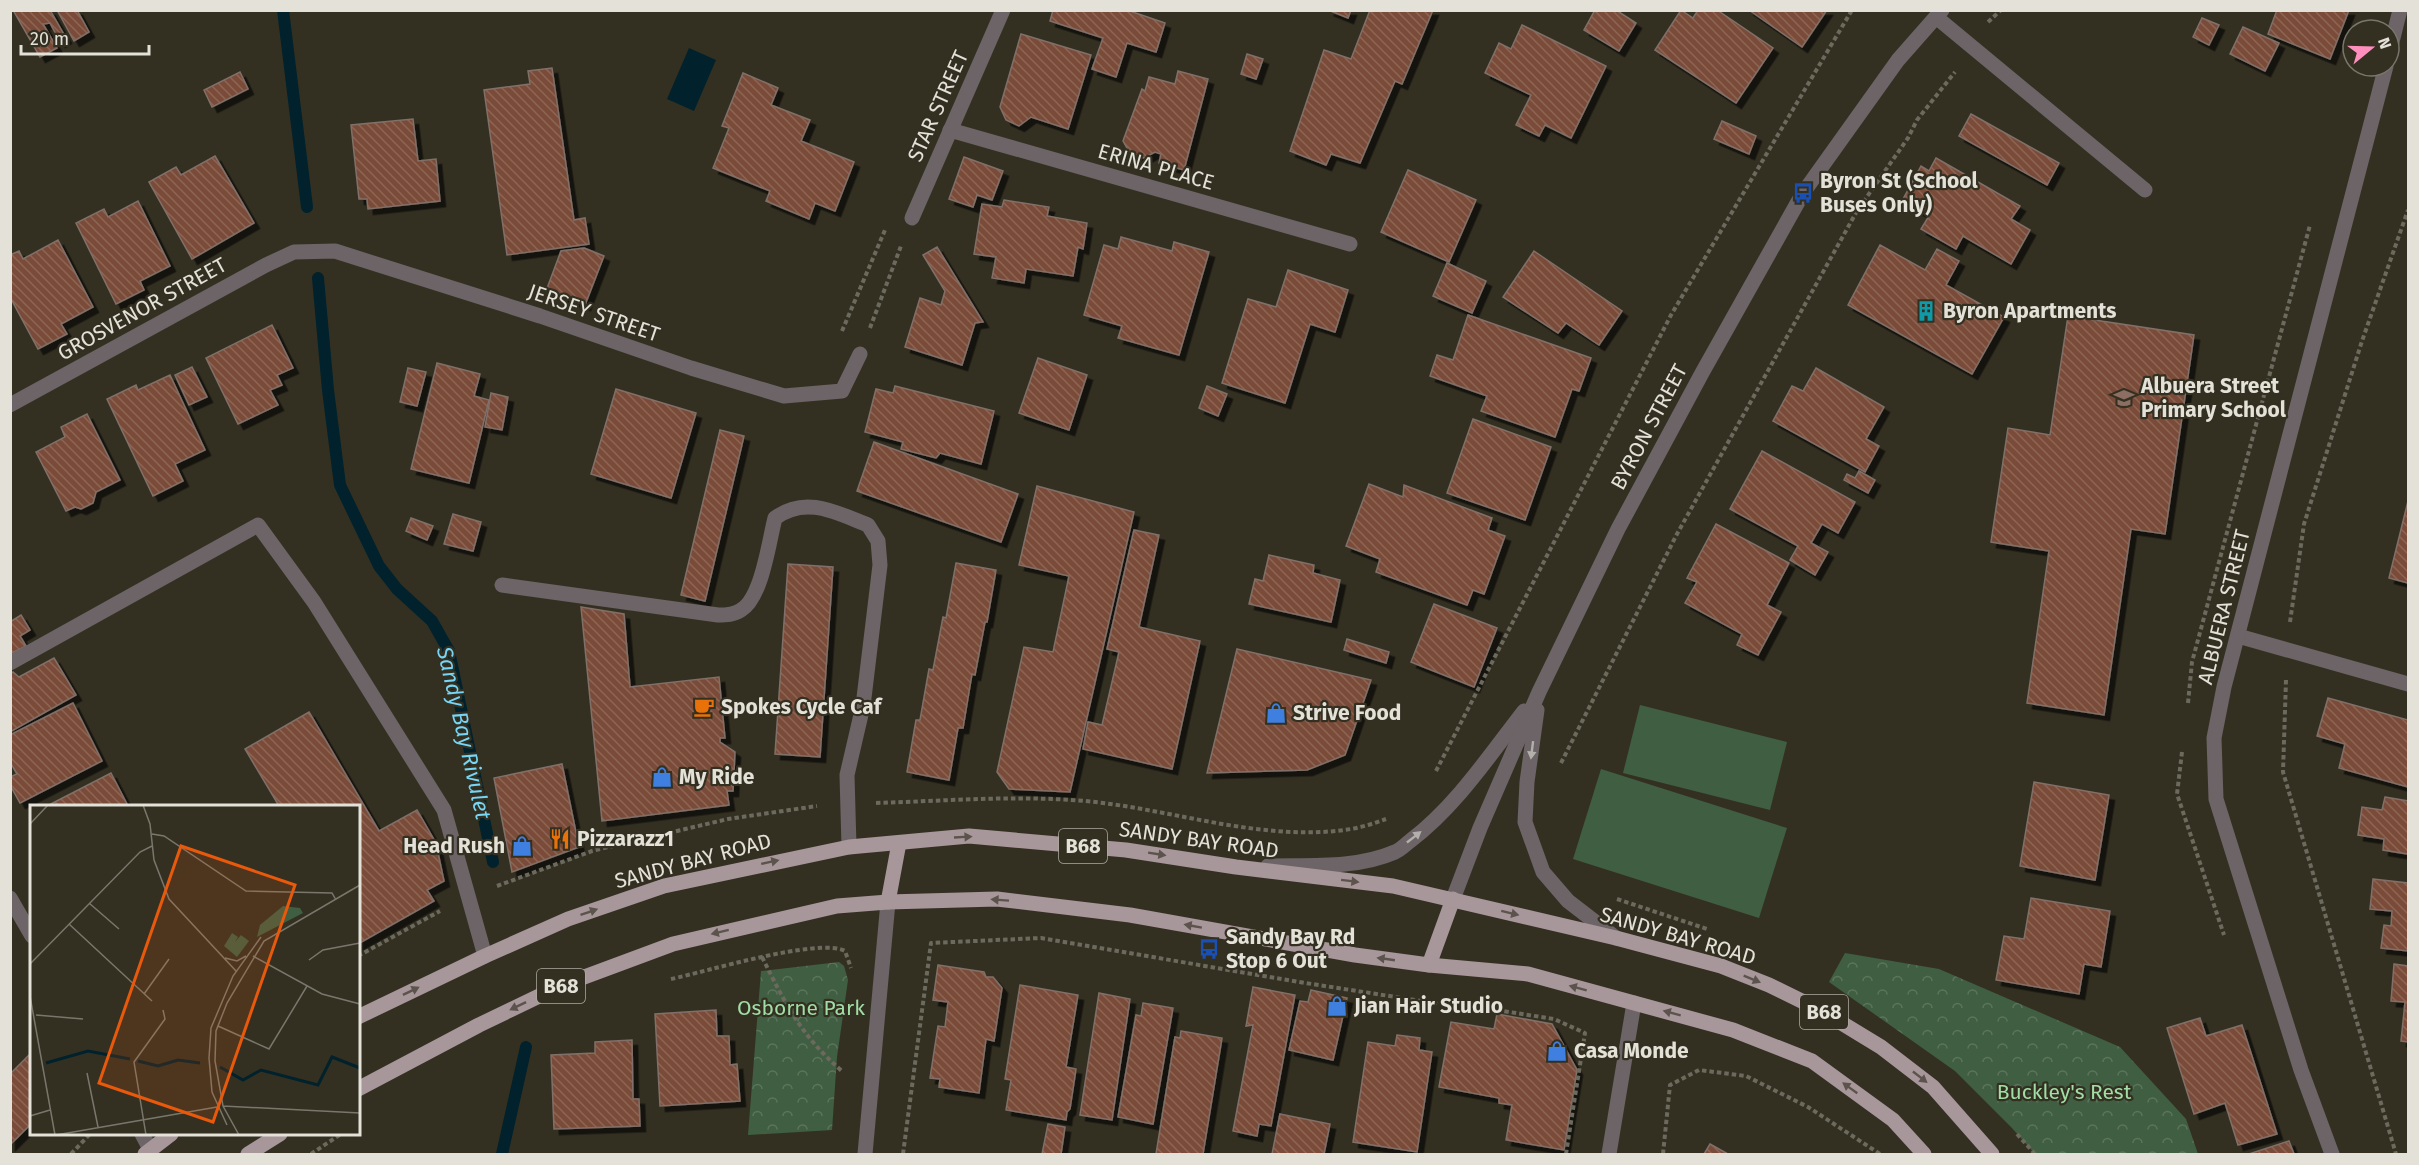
<svg xmlns="http://www.w3.org/2000/svg" width="2419" height="1165" viewBox="0 0 2419 1165" font-family="'Fira Sans',sans-serif">
	<defs>
		<pattern id="park-crowns" width="20" height="18" patternUnits="userSpaceOnUse" patternTransform="scale(1.5)"><rect width="20" height="18" fill="#405e42"/><path d="M2 6a3 3 0 1 1 6 0M12 15a3 3 0 1 1 6 0" fill="none" stroke="#5b755d"/></pattern>
		<pattern id="building-back-hatch" width="6" height="6" patternUnits="userSpaceOnUse" patternTransform="scale(1.5)"><rect width="6" height="6" fill="#7a4b38"/><path d="M-1 5l2 2M0 0l6 6M5-1l2 2" fill="none" stroke="#8d6554"/></pattern>
		<filter id="shadow"><feDropShadow dx="5.5" dy="5.5" stdDeviation="0" flood-color="#0009"/></filter>
	</defs>
	<rect width="100%" height="100%" fill="#333022"/>
	<g fill="#405e42">
		<polygon points="1640,705 1787,742 1770,810 1623,773"/>
		<polygon points="1601,769 1787,828 1759,918 1573,859"/>
	</g>
	<g fill="url(#park-crowns)">
		<polygon points="1845,953 1939,969 2120,1047 2186,1119 2198,1154 2035,1154 2012,1128 1955,1071 1829,982"/>
		<polygon points="839,962 844,966 848,980 837,1057 832,1130 748,1135 761,971"/>
	</g>
	<polygon fill="#01222c" points="689,48 716,60 694,111 667,99"/>
	<g fill="none" stroke-linecap="round" stroke-linejoin="round">
		<g stroke="#01222c" stroke-width="12">
			<polyline points="283,10 307,207"/>
			<polyline points="318,278 328,390 340,485 379,566 397,589 432,621 449,651 493,862"/>
			<polyline points="502,1154 526,1047"/>
		</g>
	</g>
	<g fill="url(#building-back-hatch)" stroke="#817069" stroke-width="1.5" filter="url(#shadow)">
		<polygon points="13,10 50,10 66,38 60,42 50,23 43,24 57,48 40,57"/>
		<polygon points="57,10 77,10 89,32 74,41"/>
		<polygon points="1053,10 1127,10 1165,23 1156,52 1127,43 1116,77 1092,69 1103,38 1050,21"/>
		<polygon points="1328,10 1351,10 1348,18"/>
		<polygon points="1370,10 1433,10 1402,84 1395,81 1360,163 1331,154 1326,165 1290,151 1324,50 1351,59"/>
		<polygon points="1595,10 1616,10 1636,23 1619,51 1584,30"/>
		<polygon points="1681,10 1693,18 1698,10 1717,10 1773,48 1736,103 1655,50"/>
		<polygon points="1749,10 1827,10 1802,47"/>
		<polygon points="2277,10 2349,10 2330,59 2268,34"/>
		<polygon points="2202,18 2219,25 2209,45 2193,37"/>
		<polygon points="1522,25 1606,66 1571,138 1545,125 1539,136 1516,125 1531,95 1485,73 1499,43 1511,49"/>
		<polygon points="2243,27 2279,43 2265,71 2230,54"/>
		<polygon points="1021,34 1091,55 1068,129 1031,117 1019,126 1006,120 1000,107"/>
		<polygon points="1247,54 1263,59 1256,79 1241,74"/>
		<polygon points="552,68 574,220 585,218 589,244 507,255 484,90 530,84 528,71"/>
		<polygon points="1178,71 1208,79 1184,170 1159,163 1161,154 1155,152 1144,158 1131,155 1123,141 1142,89 1145,91 1149,77 1175,84"/>
		<polygon points="240,72 248,89 212,107 204,90"/>
		<polygon points="743,73 778,88 771,105 810,120 801,141 854,162 835,211 815,203 809,219 766,201 770,191 713,168 729,128 722,126"/>
		<polygon points="1971,114 2059,163 2047,185 1959,136"/>
		<polygon points="413,119 418,161 436,159 440,201 368,209 367,199 359,199 351,125"/>
		<polygon points="1722,121 1756,136 1749,154 1714,139"/>
		<polygon points="215,156 254,223 192,259 149,182 176,167 181,175"/>
		<polygon points="964,157 1003,171 992,200 977,195 973,207 949,199"/>
		<polygon points="1936,158 2020,206 2011,219 2030,230 2011,264 1963,236 1956,249 1921,229 1929,216 1902,201 1921,166 1929,171"/>
		<polygon points="1408,170 1476,200 1449,262 1381,232"/>
		<polygon points="1004,200 1049,207 1047,216 1087,223 1083,249 1078,247 1073,276 1026,269 1024,283 992,278 996,257 974,254 982,204 1002,207"/>
		<polygon points="138,201 170,266 140,281 144,290 116,304 76,223 104,209 108,217"/>
		<polygon points="1121,237 1172,251 1174,242 1209,252 1179,355 1118,338 1122,326 1084,315 1104,245 1118,249"/>
		<polygon points="58,240 93,307 61,324 67,334 38,349 10,297 10,255 19,251 23,259"/>
		<polygon points="1880,245 1925,270 1937,249 1959,261 1946,285 2004,317 1972,374 1848,305"/>
		<polygon points="937,247 983,322 975,323 962,365 905,347 920,298 941,305 945,291 923,255"/>
		<polygon points="584,248 604,256 585,305 546,291 561,251"/>
		<polygon points="1534,251 1622,311 1599,345 1566,323 1558,333 1503,297"/>
		<polygon points="1447,263 1486,281 1472,313 1433,296"/>
		<polygon points="1288,270 1348,290 1335,332 1310,324 1285,403 1222,383 1248,299 1276,307"/>
		<polygon points="1468,315 1591,358 1579,391 1572,389 1555,437 1481,411 1487,396 1430,376 1437,355 1453,360"/>
		<polygon points="2068,316 2194,335 2165,534 2131,529 2104,715 2027,703 2049,551 1991,542 2008,428 2050,435"/>
		<polygon points="272,325 293,368 277,375 282,385 270,390 278,405 238,424 206,358"/>
		<polygon points="1038,358 1087,375 1069,430 1019,413"/>
		<polygon points="437,363 480,374 474,396 489,400 469,483 411,469"/>
		<polygon points="192,367 207,397 189,405 175,375"/>
		<polygon points="408,368 426,372 417,406 400,402"/>
		<polygon points="1816,368 1884,407 1866,439 1879,446 1865,472 1773,421 1792,386 1803,391"/>
		<polygon points="170,375 205,450 175,464 183,481 153,496 107,399 136,385 138,390"/>
		<polygon points="895,386 994,411 981,464 940,453 936,458 901,449 903,442 865,432 876,389 893,393"/>
		<polygon points="1207,386 1227,394 1218,416 1199,408"/>
		<polygon points="616,389 696,413 671,498 591,474"/>
		<polygon points="491,393 508,397 502,430 485,427"/>
		<polygon points="87,414 120,480 96,492 93,503 81,509 75,507 66,511 36,452 65,437 61,427"/>
		<polygon points="1473,419 1551,447 1525,520 1447,493"/>
		<polygon points="720,430 744,436 705,601 681,595"/>
		<polygon points="874,442 1018,494 1001,542 857,491"/>
		<polygon points="1762,451 1855,502 1838,533 1822,524 1811,543 1828,552 1815,575 1790,560 1798,546 1730,509"/>
		<polygon points="1859,471 1875,480 1868,493 1844,480 1847,474 1855,478"/>
		<polygon points="1369,484 1403,497 1404,485 1492,518 1488,530 1505,536 1484,594 1473,590 1467,605 1376,572 1380,559 1346,546"/>
		<polygon points="1037,486 1134,512 1070,792 1009,789 997,772 1024,647 1053,652 1069,576 1019,565"/>
		<polygon points="2408,501 2408,583 2389,578"/>
		<polygon points="453,514 481,522 473,551 444,544"/>
		<polygon points="411,518 433,526 427,540 406,531"/>
		<polygon points="1716,524 1789,563 1767,605 1781,612 1758,655 1737,645 1742,634 1685,603 1697,582 1687,578"/>
		<polygon points="1134,530 1159,535 1139,627 1200,641 1172,769 1083,749 1088,722 1102,725 1119,652 1107,649"/>
		<polygon points="1269,555 1314,565 1313,573 1340,580 1331,622 1249,604 1255,579 1263,581"/>
		<polygon points="956,563 996,570 987,622 985,622 975,675 972,674 963,728 958,728 949,780 907,772 916,720 920,720 929,669 933,670 943,617 946,618"/>
		<polygon points="788,564 833,567 820,757 775,754"/>
		<polygon points="1434,604 1497,628 1474,687 1411,662"/>
		<polygon points="581,607 624,614 630,687 719,677 725,738 720,738 720,742 735,752 733,791 727,791 729,805 602,821"/>
		<polygon points="21,615 30,630 20,636 26,646 10,654 10,622"/>
		<polygon points="1347,639 1389,652 1386,663 1344,650"/>
		<polygon points="1237,649 1371,680 1345,755 1307,770 1207,773"/>
		<polygon points="54,658 76,695 10,732 10,674 13,672 19,677"/>
		<polygon points="2328,698 2408,720 2408,787 2339,768 2345,744 2317,736"/>
		<polygon points="73,703 102,761 20,803 10,785 10,777 17,774 10,762 10,735"/>
		<polygon points="309,712 379,831 417,810 436,843 444,881 427,890 434,901 358,944 358,806 279,806 245,749"/>
		<polygon points="562,764 579,847 512,872 494,778"/>
		<polygon points="111,773 128,806 47,806"/>
		<polygon points="2034,782 2109,795 2095,880 2020,866"/>
		<polygon points="2385,797 2408,801 2408,854 2383,850 2384,839 2358,835 2362,807 2382,810"/>
		<polygon points="2373,879 2408,883 2408,951 2381,948 2384,925 2391,926 2392,911 2370,909"/>
		<polygon points="2031,898 2110,911 2101,967 2084,964 2079,994 1996,980 2004,936 2024,939"/>
		<polygon points="2394,964 2408,966 2408,1042 2401,1041 2405,1002 2391,1001"/>
		<polygon points="938,965 984,972 986,977 993,977 1002,988 994,1041 986,1039 979,1093 939,1087 940,1079 930,1078 938,1026 945,1027 948,1002 933,1000"/>
		<polygon points="1020,985 1078,995 1066,1067 1076,1069 1070,1109 1067,1112 1066,1120 1006,1110 1011,1080 1005,1079"/>
		<polygon points="1253,987 1295,995 1271,1126 1259,1124 1257,1136 1233,1131 1253,1025 1246,1026"/>
		<polygon points="1311,990 1347,998 1333,1060 1289,1050 1300,1001 1308,1002"/>
		<polygon points="1099,993 1130,999 1112,1120 1080,1115"/>
		<polygon points="1143,1003 1173,1008 1153,1124 1118,1117 1136,1015 1141,1016"/>
		<polygon points="716,1010 717,1036 729,1036 730,1065 737,1064 740,1101 660,1106 655,1014"/>
		<polygon points="1497,1014 1552,1024 1577,1070 1564,1150 1506,1140 1512,1105 1499,1103 1499,1098 1439,1087 1451,1022 1494,1029"/>
		<polygon points="2200,1018 2206,1036 2242,1025 2277,1134 2238,1145 2225,1103 2194,1114 2167,1028"/>
		<polygon points="1181,1031 1222,1038 1203,1154 1156,1154 1175,1037 1180,1038"/>
		<polygon points="1397,1035 1420,1038 1419,1050 1432,1052 1417,1152 1353,1142 1368,1042 1395,1046"/>
		<polygon points="632,1040 633,1099 639,1099 640,1126 554,1129 551,1055 595,1053 595,1042"/>
		<polygon points="32,1052 32,1123 10,1145 10,1074"/>
		<polygon points="1280,1114 1330,1124 1324,1154 1272,1154"/>
		<polygon points="1048,1124 1065,1127 1061,1154 1042,1154"/>
		<polygon points="2289,1141 2294,1154 2249,1154"/>
		<polygon points="1710,1144 1728,1154 1704,1154"/>
	</g>
	<g fill="none" stroke-linecap="round" stroke-linejoin="round">
		<g stroke="#6c695d" stroke-width="4" stroke-dasharray="4.5 3" stroke-linecap="butt">
			<polyline points="1988,22 2001,10"/>
			<polyline points="870,328 901,246"/>
			<polyline points="842,331 885,230"/>
			<polyline points="2290,622 2304,524 2362,341 2408,210"/>
			<polyline points="2286,680 2283,772 2396,1154"/>
			<polyline points="2188,703 2192,662 2310,225"/>
			<polyline points="2182,752 2177,794 2224,935"/>
			<polyline points="1561,763 1677,534 1857,211 1908,138 1917,120 1955,72"/>
			<polyline points="1436,771 1671,315 1852,10"/>
			<path d="M876 803C945 801 1015 795 1085 801 1173 809 1263 843 1351 829 1363 827 1375 823 1386 819"/>
			<polyline points="497,886 592,851 728,819 817,806"/>
			<polyline points="1617,899 1707,929"/>
			<polyline points="358,956 440,911"/>
			<path d="M762 957C786 1005 801 1036 843 1072"/>
			<path d="M671 979C705 972 819 937 845 951L851 968"/>
			<polyline points="1467,1008 1490,1009 1554,1019 1585,1033 1566,1154"/>
			<polyline points="2017,1134 2035,1154"/>
			<polyline points="71,1154 90,1134"/>
			<polyline points="311,1154 341,1134"/>
			<polyline points="903,1154 931,943 1041,938 1299,982 1467,1008 1471,1000"/>
			<polyline points="1663,1154 1670,1085 1699,1070 1746,1076 1808,1107 1880,1154"/>
		</g>
		<g stroke="#6c6466" stroke-width="15">
			<polyline points="1936,17 2145,190"/>
			<polyline points="2389,54 2400,10"/>
			<polyline points="950,130 1350,244"/>
			<polyline points="912,218 1003,10"/>
			<polyline points="10,405 266,265 294,252 335,251 540,316 691,368 784,396 842,391 860,354"/>
			<path d="M502 585 718 615C726 615 734 615 741 610 762 598 769 541 775 518 806 495 837 513 868 525L878 541 880 565 863 706 847 775 849 847"/>
			<polyline points="2238,636 2408,684"/>
			<polyline points="10,663 258,525 314,602 444,810 485,956"/>
			<polyline points="1537,710 1527,782 1525,822 1543,872 1568,901 1616,938"/>
			<path d="M1268 866C1309 865 1356 869 1395 852 1400 850 1405 845 1410 841 1456 806 1489 756 1524 711"/>
			<polyline points="10,898 32,936"/>
			<polyline points="1453,899 1480,828 1539,692 1618,529 1702,373 1803,193 1898,60 1942,10"/>
			<polyline points="142,1134 150,1149"/>
			<polyline points="865,1154 888,902"/>
			<polyline points="1609,1154 1634,1003"/>
			<polyline points="2332,1154 2301,1070 2216,799 2214,738 2224,687 2386,66"/>
		</g>
		<g stroke="#a7969a" stroke-width="15">
			<polyline points="888,902 899,843"/>
			<polyline points="1429,965 1453,899"/>
			<polyline points="358,1017 485,956 568,919 664,886 849,847 969,836 1126,850 1236,867 1393,886 1616,938 1721,966 1769,985 1822,1011 1881,1047 1933,1087 1992,1154"/>
			<polyline points="358,1089 479,1025 560,986 673,944 837,906 888,902 997,899 1130,915 1355,955 1429,965 1528,974 1733,1030 1812,1061 1893,1120 1924,1154"/>
			<polyline points="145,1154 171,1134"/>
			<polyline points="248,1154 280,1134"/>
		</g>
	</g>
	<defs><path id="oneway-solid" d="M-6-.8H1V-3.2L6.5 0L1 3.2V.8H-6Z" transform="scale(1.5)"/></defs>
	<g fill="#b3afaa">
		<use href="#oneway-solid" transform="translate(1532 750) rotate(97)"/>
		<use href="#oneway-solid" transform="translate(1414 837) rotate(-38)"/>
	</g>
	<g fill="#5c544c">
		<use href="#oneway-solid" transform="translate(963 837) rotate(-3)"/>
		<use href="#oneway-solid" transform="translate(1157 854) rotate(9)"/>
		<use href="#oneway-solid" transform="translate(770 862) rotate(-12)"/>
		<use href="#oneway-solid" transform="translate(1350 881) rotate(7)"/>
		<use href="#oneway-solid" transform="translate(1000 900) rotate(-176)"/>
		<use href="#oneway-solid" transform="translate(589 912) rotate(-19)"/>
		<use href="#oneway-solid" transform="translate(1510 913) rotate(14)"/>
		<use href="#oneway-solid" transform="translate(1193 926) rotate(-170)"/>
		<use href="#oneway-solid" transform="translate(720 932) rotate(166)"/>
		<use href="#oneway-solid" transform="translate(1386 959) rotate(-172)"/>
		<use href="#oneway-solid" transform="translate(1752 979) rotate(22)"/>
		<use href="#oneway-solid" transform="translate(1578 988) rotate(-165)"/>
		<use href="#oneway-solid" transform="translate(411 991) rotate(-26)"/>
		<use href="#oneway-solid" transform="translate(518 1006) rotate(154)"/>
		<use href="#oneway-solid" transform="translate(1672 1013) rotate(-165)"/>
		<use href="#oneway-solid" transform="translate(1920 1077) rotate(38)"/>
		<use href="#oneway-solid" transform="translate(1850 1088) rotate(-144)"/>
	</g>
	<defs>
		<g id="bus-bare" transform="scale(1.62)"><path d="M-5-6H5V4H4V6H2V4H-2V6H-4V4H-5ZM-3.5-4V0h7V-4ZM-3.5 1.2v1.5H-2V1.2ZM2 1.2v1.5H3.5V1.2Z" fill="#1a4fb4" stroke="#333022" stroke-width="2.5" paint-order="stroke"/></g>
		<g id="building-bare" transform="scale(1.62)"><path d="M-4-6H4V6H1V3H-1V6H-4ZM-2.5-4.3h1.7v1.8h-1.7ZM.8-4.3h1.7v1.8H.8ZM-2.5-1h1.7V.8h-1.7ZM.8-1h1.7V.8H.8Z" fill="#0f9aa8" stroke="#333022" stroke-width="2.5" paint-order="stroke"/></g>
		<g id="school-bare" transform="scale(1.62)"><path d="M0-5L7-2L0 1L-7-2ZM-4 1L0 2.5L4 1V4Q0 6-4 4Z" fill="#8d6e63" stroke="#333022" stroke-width="2.5" paint-order="stroke"/></g>
		<g id="cafe-bare" transform="scale(1.62)"><path d="M-5.5-4.5H6V0H3Q3 3.5 0 3.5H-2.5Q-5.5 3.5-5.5 0ZM3-3.2v2h1.7v-2ZM-6 4.5H4V6H-6Z" fill="#e8710a" stroke="#333022" stroke-width="2.5" paint-order="stroke"/></g>
		<g id="shop-bare" transform="scale(1.62)"><path d="M-5-2.5h2.3a2.7 3.5 0 0 1 5.4 0H5L5.5 6h-11ZM-1.5-2.5h3a1.5 2.3 0 0 0-3 0Z" fill="#3f7fe0" stroke="#333022" stroke-width="2.5" paint-order="stroke"/></g>
		<g id="restaurant-bare" transform="scale(1.62)"><path d="M-5-6h1v4h1v-4h1v4h1v-4h1v5L-1.5 .5V6h-2V.5L-5-1ZM5-6V6H3V1.5H1.5Q1.5-4 5-6Z" fill="#e8710a" stroke="#333022" stroke-width="2.5" paint-order="stroke"/></g>
	</defs>
	<g fill-rule="evenodd">
		<use href="#bus-bare" x="1803" y="193"/>
		<use href="#building-bare" x="1926" y="311"/>
		<use href="#school-bare" x="2124" y="398"/>
		<use href="#cafe-bare" x="704" y="707"/>
		<use href="#shop-bare" x="1276" y="713"/>
		<use href="#shop-bare" x="662" y="777"/>
		<use href="#restaurant-bare" x="560" y="839"/>
		<use href="#shop-bare" x="522" y="846"/>
		<use href="#bus-bare" x="1209" y="949"/>
		<use href="#shop-bare" x="1337" y="1006"/>
		<use href="#shop-bare" x="1557" y="1051"/>
	</g>
	<g text-anchor="middle" dominant-baseline="central" stroke-width="4.5" stroke-linejoin="round" paint-order="stroke">
		<g fill="#333022" stroke="#aeaca1" stroke-width="1.5">
			<rect x="1059" y="829" width="48" height="34" rx="4.5"/>
			<rect x="537" y="969" width="48" height="34" rx="4.5"/>
			<rect x="1800" y="995" width="48" height="34" rx="4.5"/>
		</g>
		<g font-size="20" font-weight="bold" fill="#e3e1d8">
			<text x="1083" y="846">B68</text>
			<text x="561" y="986">B68</text>
			<text x="1824" y="1012">B68</text>
		</g>
		<g font-size="21" fill="#e3e1d8" stroke="#333022">
			<text transform="translate(938 106) rotate(-66)">STAR STREET</text>
			<text transform="translate(1156 167) rotate(16)">ERINA PLACE</text>
			<text transform="translate(142 309) rotate(-29)">GROSVENOR STREET</text>
			<text transform="translate(594 313) rotate(19)">JERSEY STREET</text>
			<text transform="translate(1649 427) rotate(-62)">BYRON STREET</text>
			<text transform="translate(2224 607) rotate(-76)">ALBUERA STREET</text>
			<text transform="translate(1199 840) rotate(8)">SANDY BAY ROAD</text>
			<text transform="translate(693 861) rotate(-15)">SANDY BAY ROAD</text>
			<text transform="translate(1678 936) rotate(16)">SANDY BAY ROAD</text>
		</g>
		<g font-size="21" font-weight="bold" fill="#e3e1d8" stroke="#333022" text-anchor="start">
			<text x="1820" y="181">Byron St (School<tspan x="1820" dy="24">Buses Only)</tspan></text>
			<text x="1943" y="311">Byron Apartments</text>
			<text x="2141" y="386">Albuera Street<tspan x="2141" dy="24">Primary School</tspan></text>
			<text x="721" y="707">Spokes Cycle Caf</text>
			<text x="1293" y="713">Strive Food</text>
			<text x="679" y="777">My Ride</text>
			<text x="577" y="839">Pizzarazz1</text>
			<text x="505" y="846" text-anchor="end">Head Rush</text>
			<text x="1226" y="937">Sandy Bay Rd<tspan x="1226" dy="24">Stop 6 Out</tspan></text>
			<text x="1354" y="1006">Jian Hair Studio</text>
			<text x="1574" y="1051">Casa Monde</text>
		</g>
		<g font-size="21" fill="#a1dea5" stroke="#333022">
			<text x="801" y="1008">Osborne Park</text>
			<text x="2064" y="1092">Buckley's Rest</text>
		</g>
		<g font-size="22" font-style="italic" fill="#77d6f5" stroke="#333022">
			<text transform="translate(464 733) rotate(77)">Sandy Bay Rivulet</text>
		</g>
	</g>
	<g transform="translate(30 805)">
		<rect width="330" height="330" fill="#333022"/>
		<path d="M202 128 208 132 205 137 211 130 219 136 207 152 194 141Z" fill="#405e42"/>
		<path d="M253 101 270 103 273 108 227 132 230 120Z" fill="#405e42"/>
		<path fill="none" stroke="#01222c" stroke-width="3" d="M108 256 128 261 148 255 170 258M16 258 58 246 100 254M190 262 213 275 231 265 288 280 302 252 330 263"/>
		<path fill="none" stroke="#79776b" stroke-width="1.5" d="M113 0 120 19 124 55 139 94 206 166M0 19 18 0M122 29 134 31 216 86 302 88 306 95M59 98 89 124M39 119 122 196M223 151 292 189 330 199M195 153 207 156 216 151M279 155 293 145 330 138M0 159 110 47 122 41M114 189 139 154M0 191 25 330M6 210 53 214M188 221 239 244 277 181M57 268 68 322M193 301 330 308M0 311 20 305M197 320 182 287 179 253 181 223 203 171 231 132M26 330 187 302M116 330 104 257 135 214 133 205M209 330 193 301 185 256 186 226 197 198 234 136 330 80"/>
		<path fill="#e8590c" fill-opacity="0.15" stroke="#e8590c" stroke-width="3" d="M151 41 265 80 183 317 69 278Z"/>
		<rect width="330" height="330" fill="none" stroke="#e3e1d8" stroke-width="3"/>
	</g>
	<rect width="2419" height="1165" fill="none" stroke="#e3e1d8" stroke-width="24"/>
	<g transform="translate(2371 48) rotate(71)"><circle r="28" fill="#333022" stroke="#79776b" stroke-width="1.5"/>
	<path d="M0-4.5L10 22L0 15L-10 22Z" fill="#fe8ebd"/>
	<text y="-9" font-size="16" font-weight="bold" text-anchor="middle" fill="#e3e1d8">N</text>
	</g>
	<path d="M21 45v9h128v-9" fill="none" stroke="#e3e1d8" stroke-width="3"/>
	<text x="30" y="45" font-size="18" fill="#e3e1d8" stroke="#333022" stroke-width="4.5" paint-order="stroke">20 m</text>
</svg>
